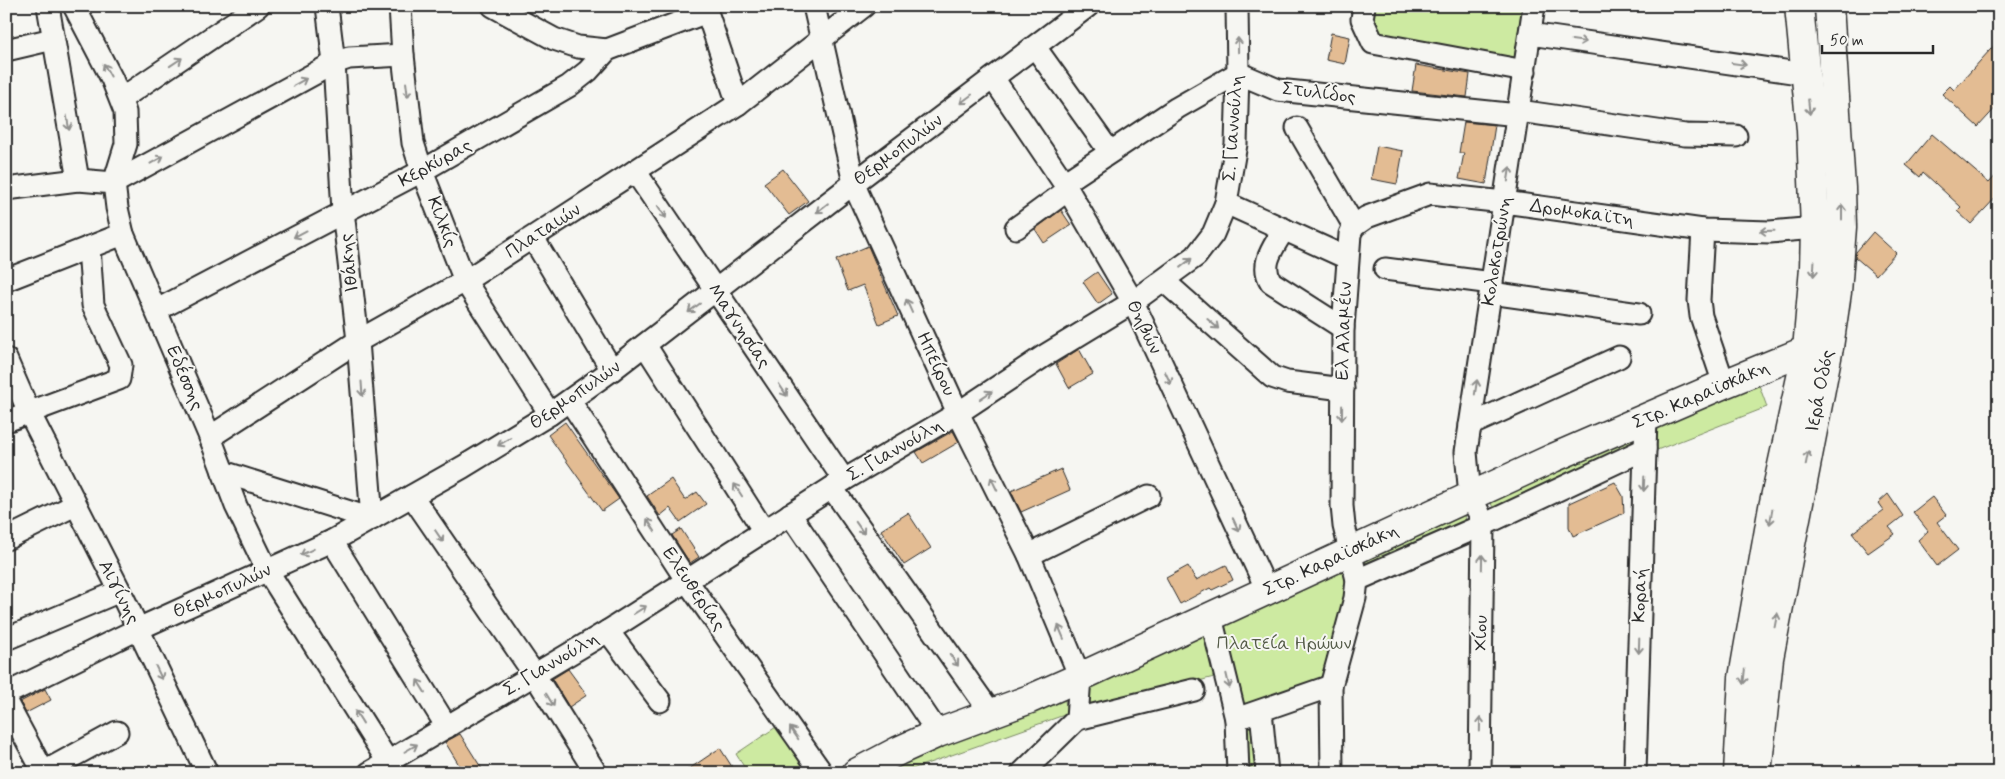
<svg xmlns="http://www.w3.org/2000/svg" width="2005" height="779" viewBox="0 0 2005 779" font-family="Mynerve,sans-serif">
	<rect width="100%" height="100%" fill="#f6f6f2"/>
	<filter id="ink" filterUnits="userSpaceOnUse"><feTurbulence type="fractalNoise" baseFrequency=".02" numOctaves="2"/><feDisplacementMap in="SourceGraphic" scale="10" xChannelSelector="R" yChannelSelector="G"/><feConvolveMatrix kernelMatrix="1 2 1 2 8 2 1 2 1" color-interpolation-filters="sRGB"/></filter>
	<g filter="url(#ink)">
		<g fill="#cdeaa1" stroke="#7c8a66">
			<polygon points="1370,6 1522,6 1514,60 1376,35"/>
			<polygon points="1759,385 1767,407 1657,450 1658,420"/>
			<polygon points="1644,425 1643,448 1496,516 1488,495"/>
			<polygon points="1462,511 1470,528 1366,573 1361,554"/>
			<polygon points="1346,559 1355,580 1326,681 1241,712 1218,620"/>
			<polygon points="1205,629 1218,676 1089,709 1091,684"/>
			<polygon points="1064,693 1067,714 901,773 870,773"/>
			<polygon points="1256,719 1263,773 1243,773 1240,724"/>
			<polygon points="782,723 816,773 748,773 736,754"/>
		</g>
		<g fill="#e3bc93" stroke="#2b2b2b">
			<polygon points="1331,33 1350,37 1345,64 1326,60"/>
			<polygon points="1999,40 1999,104 1978,127 1942,94 1950,86 1954,90"/>
			<polygon points="1416,65 1470,74 1467,97 1412,91"/>
			<polygon points="1464,122 1495,125 1486,184 1459,179 1464,153 1459,153"/>
			<polygon points="1932,134 1989,183 1999,172 1999,194 1971,224 1957,211 1961,207 1923,172 1920,177 1906,165"/>
			<polygon points="1377,146 1403,151 1397,184 1371,179"/>
			<polygon points="783,169 808,201 789,215 764,183"/>
			<polygon points="1061,210 1071,225 1044,243 1035,229"/>
			<polygon points="1873,232 1896,253 1876,275 1855,257 1856,252"/>
			<polygon points="868,246 898,316 879,324 863,285 848,291 836,260"/>
			<polygon points="1097,272 1112,294 1098,304 1083,282"/>
			<polygon points="1079,349 1093,374 1069,388 1056,364"/>
			<polygon points="565,422 619,499 602,511 548,435"/>
			<polygon points="953,431 959,442 923,463 916,452"/>
			<polygon points="1061,469 1070,490 1021,512 1011,491"/>
			<polygon points="671,479 685,500 697,492 706,504 680,522 670,508 660,516 647,496"/>
			<polygon points="1615,482 1623,496 1624,513 1573,536 1569,527 1569,503"/>
			<polygon points="1888,494 1903,516 1889,527 1895,534 1868,553 1852,533 1883,510 1878,503"/>
			<polygon points="1932,497 1946,515 1937,522 1958,550 1937,566 1918,540 1928,531 1913,512"/>
			<polygon points="908,513 931,548 904,565 881,530"/>
			<polygon points="681,529 699,557 690,563 672,535"/>
			<polygon points="1226,565 1233,580 1212,590 1210,588 1180,604 1166,578 1188,566 1196,580"/>
			<polygon points="568,669 587,695 569,707 552,679"/>
			<polygon points="45,689 51,700 26,713 20,702"/>
			<polygon points="460,734 482,769 475,773 464,773 445,742"/>
			<polygon points="720,748 736,773 683,773"/>
		</g>
		<g fill="none" stroke-linecap="round" stroke-linejoin="round">
			<g stroke="#2b2b2b" stroke-width="25">
				<g id="minor">
					<polyline points="48,6 78,180"/>
					<polyline points="74,6 112,79 125,112 126,144 114,183 117,208 123,234 210,437 236,506 267,570 395,773"/>
					<polyline points="400,6 403,55 413,143 422,171 465,281 550,414"/>
					<polyline points="493,6 554,39 578,47 607,50"/>
					<polyline points="705,6 738,104"/>
					<polyline points="814,6 854,183 858,194 958,413 1029,555 1080,677 1077,719 1022,773"/>
					<polyline points="1364,6 1362,19 1373,43 1525,71"/>
					<polyline points="1530,34 1805,74"/>
					<polyline points="1035,47 1110,152"/>
					<polyline points="6,50 53,39"/>
					<polyline points="993,78 1064,183 1133,302 1267,590"/>
					<polyline points="121,99 258,6"/>
					<polyline points="1519,111 1685,135 1736,136"/>
					<polyline points="1297,128 1354,226"/>
					<polyline points="635,171 844,480"/>
					<polyline points="114,183 334,63 349,58 403,55"/>
					<polyline points="1064,183 1177,108 1238,73 1278,90 1518,115"/>
					<polyline points="6,189 78,180 114,183"/>
					<polyline points="1226,203 1347,258"/>
					<polyline points="1016,228 1068,190"/>
					<path d="M1284 229C1275 246 1259 263 1271 282L1343 328"/>
					<polyline points="1703,230 1699,300 1701,316 1724,384"/>
					<polyline points="533,238 612,370"/>
					<polyline points="1385,269 1492,283"/>
					<polyline points="6,280 123,234"/>
					<polyline points="1164,281 1272,377 1287,382 1343,389"/>
					<polyline points="1491,293 1639,314"/>
					<polyline points="157,310 422,171 569,86 588,71 607,50 707,12"/>
					<polyline points="645,345 764,531"/>
					<polyline points="6,359 29,412 120,591 207,773"/>
					<polyline points="570,401 687,581 822,773"/>
					<polyline points="6,421 119,379 121,365 93,305 89,247"/>
					<polyline points="1470,425 1619,357"/>
					<polyline points="210,437 358,341 465,281 635,171 738,104 864,6"/>
					<polyline points="223,472 372,519 358,341 343,211 334,63 327,6"/>
					<polyline points="832,488 991,713"/>
					<polyline points="412,496 534,674 596,773"/>
					<polyline points="790,514 938,733"/>
					<polyline points="6,539 75,505"/>
					<polyline points="332,541 447,727"/>
					<polyline points="1029,555 1149,496"/>
					<polyline points="1357,580 1483,525 1645,449"/>
					<polyline points="1211,617 1236,719 1238,773"/>
					<polyline points="608,631 660,701"/>
					<polyline points="6,639 120,591"/>
					<polyline points="6,694 138,629 332,541 463,467 550,414 612,370 854,183 1088,6"/>
					<polyline points="6,702 44,773"/>
					<polyline points="1261,711 1267,773"/>
					<polyline points="1077,719 1194,690"/>
					<polyline points="1236,719 1331,686"/>
					<polyline points="44,772 117,732"/>
					<polyline points="369,773 608,631 844,480 958,413 1044,356 1133,302 1196,256 1213,234 1226,203 1236,144 1238,73 1237,6"/>
					<polyline points="1332,773 1331,686 1355,598 1357,580 1344,526 1342,506 1343,328 1350,234 1354,226 1367,217 1430,194 1504,202 1703,230 1770,232 1815,228"/>
					<polyline points="1480,773 1483,525 1479,513 1470,496 1466,452 1534,6"/>
					<polyline points="1635,773 1646,418"/>
				</g>
			</g>
			<g stroke="#2b2b2b" stroke-width="31">
				<g id="major">
					<polyline points="856,773 898,751 938,733 1030,699 1080,677 1553,458 1724,384 1807,350 1829,347"/>
					<polyline points="1738,773 1743,678 1748,649 1773,507 1807,350 1814,268 1815,228 1811,130 1799,6"/>
					<polyline points="1757,773 1769,658 1829,347 1837,292 1842,227 1841,188 1829,6"/>
				</g>
			</g>
			<use href="#minor" stroke="#f6f6f2" stroke-width="21"/>
			<use href="#major" stroke="#f6f6f2" stroke-width="28"/>
		</g>
		<defs><path id="oneway-shaft" d="M-6 0H5M1.5-3L5.5 0L1.5 3" fill="none" stroke-width="1.6" stroke-linecap="round" stroke-linejoin="round" transform="scale(1.25)"/></defs>
		<g stroke="#90908e">
			<use href="#oneway-shaft" transform="translate(1579 41) rotate(8)"/>
			<use href="#oneway-shaft" transform="translate(1238 45) rotate(-91)"/>
			<use href="#oneway-shaft" transform="translate(176 62) rotate(-34)"/>
			<use href="#oneway-shaft" transform="translate(1739 64) rotate(8)"/>
			<use href="#oneway-shaft" transform="translate(107 70) rotate(-119)"/>
			<use href="#oneway-shaft" transform="translate(300 82) rotate(-29)"/>
			<use href="#oneway-shaft" transform="translate(407 90) rotate(83)"/>
			<use href="#oneway-shaft" transform="translate(966 99) rotate(143)"/>
			<use href="#oneway-shaft" transform="translate(1809 107) rotate(84)"/>
			<use href="#oneway-shaft" transform="translate(68 123) rotate(80)"/>
			<use href="#oneway-shaft" transform="translate(157 160) rotate(-29)"/>
			<use href="#oneway-shaft" transform="translate(1509 174) rotate(-81)"/>
			<use href="#oneway-shaft" transform="translate(822 208) rotate(142)"/>
			<use href="#oneway-shaft" transform="translate(662 212) rotate(56)"/>
			<use href="#oneway-shaft" transform="translate(1842 212) rotate(-90)"/>
			<use href="#oneway-shaft" transform="translate(1767 231) rotate(179)"/>
			<use href="#oneway-shaft" transform="translate(300 234) rotate(152)"/>
			<use href="#oneway-shaft" transform="translate(1186 263) rotate(-38)"/>
			<use href="#oneway-shaft" transform="translate(1814 269) rotate(93)"/>
			<use href="#oneway-shaft" transform="translate(909 306) rotate(-114)"/>
			<use href="#oneway-shaft" transform="translate(694 308) rotate(143)"/>
			<use href="#oneway-shaft" transform="translate(1213 324) rotate(41)"/>
			<use href="#oneway-shaft" transform="translate(1168 378) rotate(65)"/>
			<use href="#oneway-shaft" transform="translate(1476 387) rotate(-81)"/>
			<use href="#oneway-shaft" transform="translate(362 389) rotate(86)"/>
			<use href="#oneway-shaft" transform="translate(783 390) rotate(56)"/>
			<use href="#oneway-shaft" transform="translate(986 395) rotate(-34)"/>
			<use href="#oneway-shaft" transform="translate(1342 413) rotate(91)"/>
			<use href="#oneway-shaft" transform="translate(504 442) rotate(149)"/>
			<use href="#oneway-shaft" transform="translate(1807 458) rotate(-79)"/>
			<use href="#oneway-shaft" transform="translate(994 484) rotate(-116)"/>
			<use href="#oneway-shaft" transform="translate(1644 484) rotate(92)"/>
			<use href="#oneway-shaft" transform="translate(738 490) rotate(-123)"/>
			<use href="#oneway-shaft" transform="translate(1771 517) rotate(100)"/>
			<use href="#oneway-shaft" transform="translate(651 525) rotate(-123)"/>
			<use href="#oneway-shaft" transform="translate(1236 525) rotate(65)"/>
			<use href="#oneway-shaft" transform="translate(860 528) rotate(55)"/>
			<use href="#oneway-shaft" transform="translate(439 536) rotate(56)"/>
			<use href="#oneway-shaft" transform="translate(307 552) rotate(155)"/>
			<use href="#oneway-shaft" transform="translate(1482 562) rotate(-89)"/>
			<use href="#oneway-shaft" transform="translate(640 610) rotate(-32)"/>
			<use href="#oneway-shaft" transform="translate(1776 620) rotate(-79)"/>
			<use href="#oneway-shaft" transform="translate(1061 632) rotate(-113)"/>
			<use href="#oneway-shaft" transform="translate(1639 646) rotate(92)"/>
			<use href="#oneway-shaft" transform="translate(954 660) rotate(55)"/>
			<use href="#oneway-shaft" transform="translate(159 673) rotate(64)"/>
			<use href="#oneway-shaft" transform="translate(1744 677) rotate(96)"/>
			<use href="#oneway-shaft" transform="translate(1228 681) rotate(77)"/>
			<use href="#oneway-shaft" transform="translate(421 686) rotate(-122)"/>
			<use href="#oneway-shaft" transform="translate(550 700) rotate(58)"/>
			<use href="#oneway-shaft" transform="translate(359 717) rotate(-122)"/>
			<use href="#oneway-shaft" transform="translate(1480 724) rotate(-89)"/>
			<use href="#oneway-shaft" transform="translate(794 733) rotate(-125)"/>
			<use href="#oneway-shaft" transform="translate(411 748) rotate(-30)"/>
		</g>
	</g>
	<g text-anchor="middle" dominant-baseline="central" stroke-width="4" stroke-linejoin="round" paint-order="stroke">
		<g font-size="19" fill="#2b2b2b" stroke="#f6f6f2">
			<text transform="translate(1319 93) rotate(7)">Στυλίδος</text>
			<text transform="translate(1233 128) rotate(-86)">Σ. Γιαννούλη</text>
			<text transform="translate(898 150) rotate(-37)">Θερμοπυλών</text>
			<text transform="translate(435 163) rotate(-29)">Κερκύρας</text>
			<text transform="translate(1582 213) rotate(8)">Δρομοκαϊτη</text>
			<text transform="translate(442 222) rotate(69)">Κιλκίς</text>
			<text transform="translate(543 231) rotate(-33)">Πλαταιών</text>
			<text transform="translate(1497 251) rotate(-81)">Κολοκοτρώνη</text>
			<text transform="translate(349 263) rotate(-97)">Ιθάκης</text>
			<text transform="translate(739 326) rotate(56)">Μαγνησίας</text>
			<text transform="translate(1144 327) rotate(64)">Θηβών</text>
			<text transform="translate(1344 331) rotate(-88)">Ελ Αλαμέιν</text>
			<text transform="translate(936 364) rotate(65)">Ηπείρου</text>
			<text transform="translate(185 378) rotate(67)">Εδέσσης</text>
			<text transform="translate(1820 391) rotate(-79)">Ιερά Οδός</text>
			<text transform="translate(575 395) rotate(-35)">Θερμοπυλών</text>
			<text transform="translate(1701 395) rotate(-23)">Στρ. Καραϊσκάκη</text>
			<text transform="translate(895 450) rotate(-30)">Σ. Γιαννούλη</text>
			<text transform="translate(1331 560) rotate(-25)">Στρ. Καραϊσκάκη</text>
			<text transform="translate(694 589) rotate(56)">Ελευθερίας</text>
			<text transform="translate(222 591) rotate(-25)">Θερμοπυλών</text>
			<text transform="translate(119 592) rotate(63)">Αιγίνης</text>
			<text transform="translate(1640 595) rotate(-88)">Κοραή</text>
			<text transform="translate(1481 633) rotate(-89)">Χίου</text>
			<text transform="translate(551 664) rotate(-31)">Σ. Γιαννούλη</text>
		</g>
		<g font-size="19" fill="#545b48" stroke="#f6f6f2">
			<text x="1284" y="643">Πλατεία Ηρώων</text>
		</g>
	</g>
	<rect width="2005" height="779" fill="none" stroke="#f6f6f2" stroke-width="25"/>
	<rect x="12" y="12" width="1980" height="754" fill="none" stroke="#2b2b2b" stroke-width="2" filter="url(#ink)"/>
	<path d="M1822 45v8h111v-8" fill="none" stroke="#2b2b2b" stroke-width="2.5"/>
	<text x="1830" y="45" font-size="15" fill="#2b2b2b" stroke="#f6f6f2" stroke-width="4" paint-order="stroke">50 m</text>
</svg>
